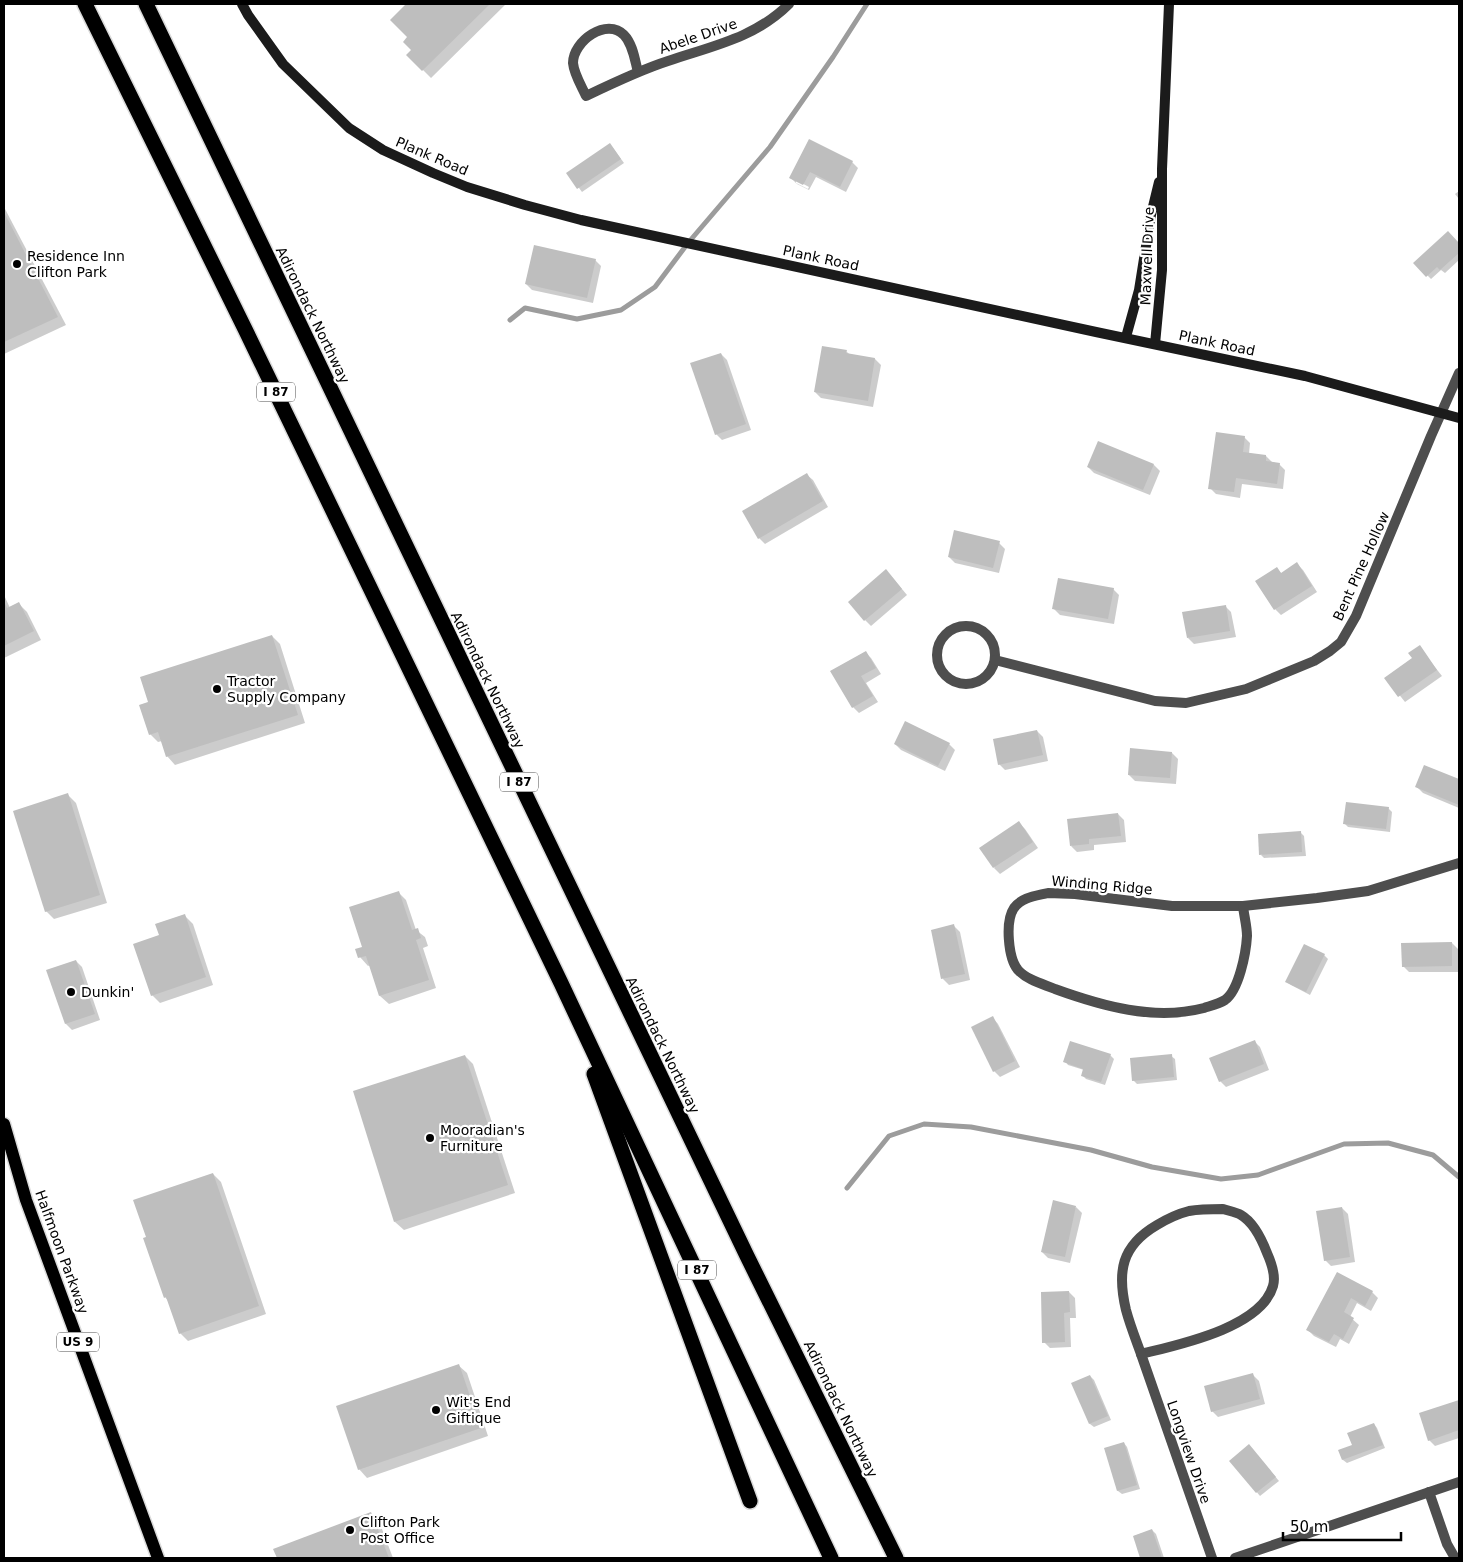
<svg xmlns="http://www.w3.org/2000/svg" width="1463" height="1562" viewBox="0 0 1463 1562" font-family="'DejaVu Sans',sans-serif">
	<rect width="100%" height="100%" fill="#fff"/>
	<g fill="#0003" fill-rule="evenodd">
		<polygon points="408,4 506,4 431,78 408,55 413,50 409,37 391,20"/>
		<path d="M810 141 852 162 858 168 846 192 816 177 809 190 797 184 791 178ZM796 180 809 187 808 189 796 183Z"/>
		<polygon points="613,148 624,163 582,192 568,173"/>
		<polygon points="1459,191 1459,199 1455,194"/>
		<polygon points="4,207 66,325 4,354"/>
		<polygon points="1448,233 1459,244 1459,260 1445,273 1441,270 1431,279 1415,263"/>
		<polygon points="595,260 601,266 593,303 532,290 526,284"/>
		<polygon points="846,351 850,355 875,359 881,365 873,407 821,398 815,392"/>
		<polygon points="721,354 727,360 751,430 722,440 716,434"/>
		<polygon points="1244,437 1250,443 1249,454 1266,456 1272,462 1279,464 1285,470 1283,489 1242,484 1240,498 1216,494 1210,488"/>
		<polygon points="1154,465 1160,471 1150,495 1094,473 1088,467"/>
		<polygon points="807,475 813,480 828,507 765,544 759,538"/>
		<polygon points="999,543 1005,549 999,573 955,563 949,557"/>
		<polygon points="1297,564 1303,570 1317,592 1281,615 1275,609 1277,569 1282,574"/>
		<polygon points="892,577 907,595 871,626 865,620"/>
		<polygon points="1113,589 1119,595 1114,624 1060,615 1054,609"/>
		<polygon points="4,595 10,608 19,604 27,612 41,640 4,658"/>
		<polygon points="1225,606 1231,612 1236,637 1194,644 1188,638"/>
		<polygon points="272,636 280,644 305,723 175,765 167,756 162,741 158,742 150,734 150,703"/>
		<polygon points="1419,647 1442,676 1405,702 1386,678 1414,658"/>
		<polygon points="865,652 871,658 881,674 866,683 878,702 859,713 853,707 832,672"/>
		<polygon points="1037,731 1043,737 1048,761 1005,770 999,764"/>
		<polygon points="895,744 949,744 955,750 945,771 901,750"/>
		<polygon points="1172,753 1178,759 1176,784 1135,781 1129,775"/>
		<polygon points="1425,766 1459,780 1459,808 1423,793 1417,787"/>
		<polygon points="68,795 76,803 107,903 54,919 46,911"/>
		<polygon points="1388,808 1392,812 1390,832 1348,827 1345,824"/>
		<polygon points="1118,814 1124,820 1126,842 1094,845 1094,850 1077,852 1071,846"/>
		<polygon points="1019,823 1025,829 1038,848 1000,874 994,868"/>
		<polygon points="1300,832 1304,836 1306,856 1264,858 1261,855"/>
		<polygon points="398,892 406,900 416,930 425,937 428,946 423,948 436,988 389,1004 380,996 370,965 368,966 360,957 364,948"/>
		<polygon points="185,916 193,924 213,985 160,1003 152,995 161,935"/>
		<polygon points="954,926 960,932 970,980 949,985 943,979"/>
		<polygon points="1452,943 1458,949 1458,972 1409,972 1403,966"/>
		<polygon points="1324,955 1328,959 1310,995 1291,985 1287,982"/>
		<polygon points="76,961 82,967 100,1020 72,1030 66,1024"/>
		<polygon points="993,1018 998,1024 1020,1067 1000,1077 994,1071"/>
		<polygon points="1254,1041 1260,1047 1269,1070 1226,1087 1220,1081"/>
		<polygon points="1110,1055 1114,1059 1105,1085 1086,1079 1082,1075 1084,1070 1068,1065 1065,1061"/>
		<polygon points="465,1056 473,1064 515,1193 404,1230 395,1222"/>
		<polygon points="1171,1056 1175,1059 1177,1080 1137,1084 1133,1080"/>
		<polygon points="213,1174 221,1182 266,1314 188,1341 180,1333 169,1302 165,1297"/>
		<polygon points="1076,1207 1082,1213 1070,1263 1048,1258 1042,1252"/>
		<polygon points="1342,1208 1348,1214 1355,1262 1331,1266 1325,1260"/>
		<polygon points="1338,1274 1372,1292 1378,1298 1371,1311 1357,1303 1350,1317 1359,1325 1349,1344 1340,1339 1336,1347 1314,1336 1308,1330"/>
		<polygon points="1069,1292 1075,1298 1076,1318 1070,1318 1071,1347 1050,1348 1044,1342"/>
		<polygon points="458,1365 467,1373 488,1436 367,1478 359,1469"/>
		<polygon points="1253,1375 1259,1381 1265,1404 1218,1417 1212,1411"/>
		<polygon points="1090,1376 1094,1380 1111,1420 1094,1427 1090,1424 1073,1384"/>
		<polygon points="1459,1401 1459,1438 1435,1446 1429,1440 1421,1414"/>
		<polygon points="1374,1424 1377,1428 1385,1448 1347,1463 1343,1460 1340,1451 1353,1446"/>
		<polygon points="1124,1443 1127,1447 1140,1489 1122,1494 1118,1491"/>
		<polygon points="1253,1450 1279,1481 1260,1496 1231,1461"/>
		<polygon points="371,1513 379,1521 393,1558 278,1558 275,1550"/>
		<polygon points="1152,1530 1156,1534 1164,1558 1142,1558 1134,1536"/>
	</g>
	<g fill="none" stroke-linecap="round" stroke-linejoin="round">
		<g stroke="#9c9c9c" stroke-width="5">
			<polyline points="510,320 525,308 577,319 621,310 655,287 688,243 770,147 833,57 867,4"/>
			<polyline points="847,1188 889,1136 924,1124 971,1127 1091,1150 1152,1167 1221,1179 1258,1175 1344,1144 1388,1143 1433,1155 1459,1177"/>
		</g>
	</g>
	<g fill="#bebebe">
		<polygon points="406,4 490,4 422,71 406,55 411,50 403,42 407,37 390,20"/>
		<polygon points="809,139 853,161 840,187 810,172 803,185 789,178"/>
		<polygon points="610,143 621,159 577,189 566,173"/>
		<polygon points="4,212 58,317 4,342"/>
		<polygon points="1448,231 1459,243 1459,253 1440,270 1437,267 1426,277 1413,263"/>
		<polygon points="534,245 596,259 587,298 525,284"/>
		<polygon points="822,346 847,350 846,353 875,358 868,401 814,392"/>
		<polygon points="721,353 746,424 715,435 690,363"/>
		<polygon points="1216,432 1245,436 1243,452 1266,455 1266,461 1280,463 1277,484 1236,478 1234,492 1208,489"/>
		<polygon points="1098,441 1154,464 1143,490 1087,467"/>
		<polygon points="807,473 823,501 758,539 742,511"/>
		<polygon points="954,530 1000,541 993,568 948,557"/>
		<polygon points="1297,562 1312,586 1274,610 1255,581 1277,567 1281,573"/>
		<polygon points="886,569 902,589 864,621 848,602"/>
		<polygon points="1058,578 1114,588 1108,619 1052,609"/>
		<polygon points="4,601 7,608 19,602 34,631 4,646"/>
		<polygon points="1226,605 1230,631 1187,638 1182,612"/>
		<polygon points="272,635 298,715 166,757 158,732 149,735 139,705 148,702 140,677"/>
		<polygon points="1420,645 1437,670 1398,697 1384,678 1412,658 1408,653"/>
		<polygon points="866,651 876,668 861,676 873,696 852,708 830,671"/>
		<polygon points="905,721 950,743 938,766 894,744"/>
		<polygon points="1037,730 1043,755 998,765 993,739"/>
		<polygon points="1130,748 1172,752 1170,778 1128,775"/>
		<polygon points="1424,765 1459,779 1459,805 1415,787"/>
		<polygon points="68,793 100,895 45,912 13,811"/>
		<polygon points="1346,802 1389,807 1386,829 1343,824"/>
		<polygon points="1118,813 1121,836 1089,839 1089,844 1070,846 1067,819"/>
		<polygon points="1019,821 1033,842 993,868 979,848"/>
		<polygon points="1301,831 1302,852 1259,855 1258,834"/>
		<polygon points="399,891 412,930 418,928 421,938 416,940 429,980 379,996 366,956 358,958 355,949 362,947 349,907"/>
		<polygon points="185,914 206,977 151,996 133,944 159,935 155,924"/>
		<polygon points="954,924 965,974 941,979 931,930"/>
		<polygon points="1452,942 1452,966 1402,967 1401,943"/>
		<polygon points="1304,944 1325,954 1306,992 1285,982"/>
		<polygon points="76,960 95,1014 65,1024 46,970"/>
		<polygon points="993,1016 1015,1061 993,1072 971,1027"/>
		<polygon points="1255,1040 1264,1064 1219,1082 1209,1058"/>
		<polygon points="1070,1041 1111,1054 1101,1082 1081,1076 1083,1069 1063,1062"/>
		<polygon points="1172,1054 1174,1077 1132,1081 1130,1058"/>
		<polygon points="465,1055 508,1185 394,1222 353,1091"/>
		<polygon points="213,1173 259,1306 179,1334 166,1297 164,1298 143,1238 146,1237 133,1200"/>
		<polygon points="1053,1200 1076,1206 1065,1257 1041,1252"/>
		<polygon points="1342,1207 1350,1257 1324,1261 1316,1211"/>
		<polygon points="1337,1272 1373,1291 1365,1306 1351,1298 1344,1312 1354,1318 1343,1339 1334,1334 1329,1342 1306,1330"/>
		<polygon points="1069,1291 1070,1312 1064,1313 1065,1342 1042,1343 1041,1292"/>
		<polygon points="459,1364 481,1428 358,1470 336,1406"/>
		<polygon points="1253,1373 1260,1399 1211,1412 1204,1386"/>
		<polygon points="1090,1375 1108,1416 1089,1424 1071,1383"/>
		<polygon points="1459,1400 1459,1430 1428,1441 1419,1413"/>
		<polygon points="1374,1423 1383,1445 1342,1460 1338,1450 1352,1445 1347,1433"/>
		<polygon points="1124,1442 1137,1485 1117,1491 1104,1448"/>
		<polygon points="1249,1444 1276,1477 1256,1493 1229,1461"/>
		<polygon points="371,1512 389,1558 277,1558 273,1549"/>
		<polygon points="1152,1529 1162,1558 1140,1558 1133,1536"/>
	</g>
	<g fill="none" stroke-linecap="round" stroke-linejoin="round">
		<g stroke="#dbdbdb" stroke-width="15">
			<polyline id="primary" points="4,1124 26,1200 158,1558"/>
		</g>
		<g stroke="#dbdbdb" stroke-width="18">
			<g id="highway">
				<polyline points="85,4 245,329 561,983 831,1558"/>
				<polyline points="146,4 747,1256 896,1558"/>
				<polyline points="594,1074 750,1501"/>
			</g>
		</g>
		<g stroke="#4e4e4e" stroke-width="10">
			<path d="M638 72C635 61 633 44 624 35 607 17 573 41 573 63 574 74 581 85 586 96 613 83 640 70 668 61 712 46 755 38 789 4"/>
			<circle cx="966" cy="655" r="29"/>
			<polyline points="995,660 1155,701 1186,703 1246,689 1314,661 1330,651 1341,642 1356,616 1431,436 1459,373"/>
			<path d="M1048 893 1075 894 1172 906H1243C1244 916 1247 926 1247 936 1246 953 1239 990 1225 1000 1219 1004 1210 1006 1204 1008 1154 1021 1102 1006 1055 989 1043 984 1027 980 1018 970 1008 958 1005 921 1014 908 1022 897 1036 896 1048 893Z"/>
			<polyline points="1243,906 1317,898 1368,891 1459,863"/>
			<path d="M1223 1209C1229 1211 1236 1212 1241 1215 1253 1222 1262 1240 1267 1253 1271 1262 1276 1276 1273 1286 1261 1328 1177 1345 1141 1354 1136 1340 1130 1325 1126 1310 1117 1272 1121 1246 1157 1225 1167 1219 1177 1214 1189 1211 1200 1209 1212 1209 1223 1209Z"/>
			<polyline points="1141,1354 1212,1558"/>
			<polyline points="1429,1492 1447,1544 1455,1558"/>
			<polyline points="1235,1558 1459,1482"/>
		</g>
		<g stroke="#1b1b1b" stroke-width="10">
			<polyline points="242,4 248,15 283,64 349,128 383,150 433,173 467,187 525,205 581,220 1096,332 1305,376 1459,418"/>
			<polyline points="1126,337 1139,290 1151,215 1159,182"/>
			<polyline points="1155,344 1162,270 1162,169 1169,4"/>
		</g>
		<use href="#primary" stroke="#000" stroke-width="12"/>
		<use href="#highway" stroke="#000" stroke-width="15"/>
	</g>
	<g fill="#000" stroke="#fff" stroke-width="2">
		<circle cx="17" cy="264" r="5"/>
		<circle cx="217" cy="689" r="5"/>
		<circle cx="71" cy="992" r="5"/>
		<circle cx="430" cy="1138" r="5"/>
		<circle cx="436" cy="1410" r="5"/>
		<circle cx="350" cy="1530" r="5"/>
	</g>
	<g text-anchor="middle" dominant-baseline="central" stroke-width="4.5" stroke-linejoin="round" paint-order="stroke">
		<g fill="#fff" stroke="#4c4c4c" stroke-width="1">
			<rect x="257" y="382.5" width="38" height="19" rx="4"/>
			<rect x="500" y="772.5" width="38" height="19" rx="4"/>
			<rect x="678" y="1260.5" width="38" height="19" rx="4"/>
			<rect x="57" y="1332.5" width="42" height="19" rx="4"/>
		</g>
		<g font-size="12" font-weight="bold" fill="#000">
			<text x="276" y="392">I 87</text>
			<text x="519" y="782">I 87</text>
			<text x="697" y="1270">I 87</text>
			<text x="78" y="1342">US 9</text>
		</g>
		<g font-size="14" fill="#000" stroke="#fff">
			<text transform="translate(698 36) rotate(-19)">Abele Drive</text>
			<text transform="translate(432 156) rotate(23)">Plank Road</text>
			<text transform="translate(1147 256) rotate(-88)">Maxwell Drive</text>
			<text transform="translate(821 258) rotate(12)">Plank Road</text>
			<text transform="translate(313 315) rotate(64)">Adirondack Northway</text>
			<text transform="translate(1217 343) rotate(12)">Plank Road</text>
			<text transform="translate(1361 566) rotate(-66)">Bent Pine Hollow</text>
			<text transform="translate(488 680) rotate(64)">Adirondack Northway</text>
			<text transform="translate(1102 885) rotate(5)">Winding Ridge</text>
			<text transform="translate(663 1045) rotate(64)">Adirondack Northway</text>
			<text transform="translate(62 1252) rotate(70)">Halfmoon Parkway</text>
			<text transform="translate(841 1409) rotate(64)">Adirondack Northway</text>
			<text transform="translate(1189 1452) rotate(71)">Longview Drive</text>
		</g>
		<g font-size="14" fill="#000" stroke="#fff" text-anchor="start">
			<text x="27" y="256">Residence Inn<tspan x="27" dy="16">Clifton Park</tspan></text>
			<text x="227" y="681">Tractor<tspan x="227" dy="16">Supply Company</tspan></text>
			<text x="81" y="992">Dunkin'</text>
			<text x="440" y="1130">Mooradian's<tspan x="440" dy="16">Furniture</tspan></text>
			<text x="446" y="1402">Wit's End<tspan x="446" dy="16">Giftique</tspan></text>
			<text x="360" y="1522">Clifton Park<tspan x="360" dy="16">Post Office</tspan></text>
		</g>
	</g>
	<rect width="1463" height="1562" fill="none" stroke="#000000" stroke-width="10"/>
	<path d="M1283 1532v8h118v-8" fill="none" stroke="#000000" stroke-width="2.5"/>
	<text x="1290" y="1532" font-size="15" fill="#000000" stroke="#ffffff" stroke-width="4" paint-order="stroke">50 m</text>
</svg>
